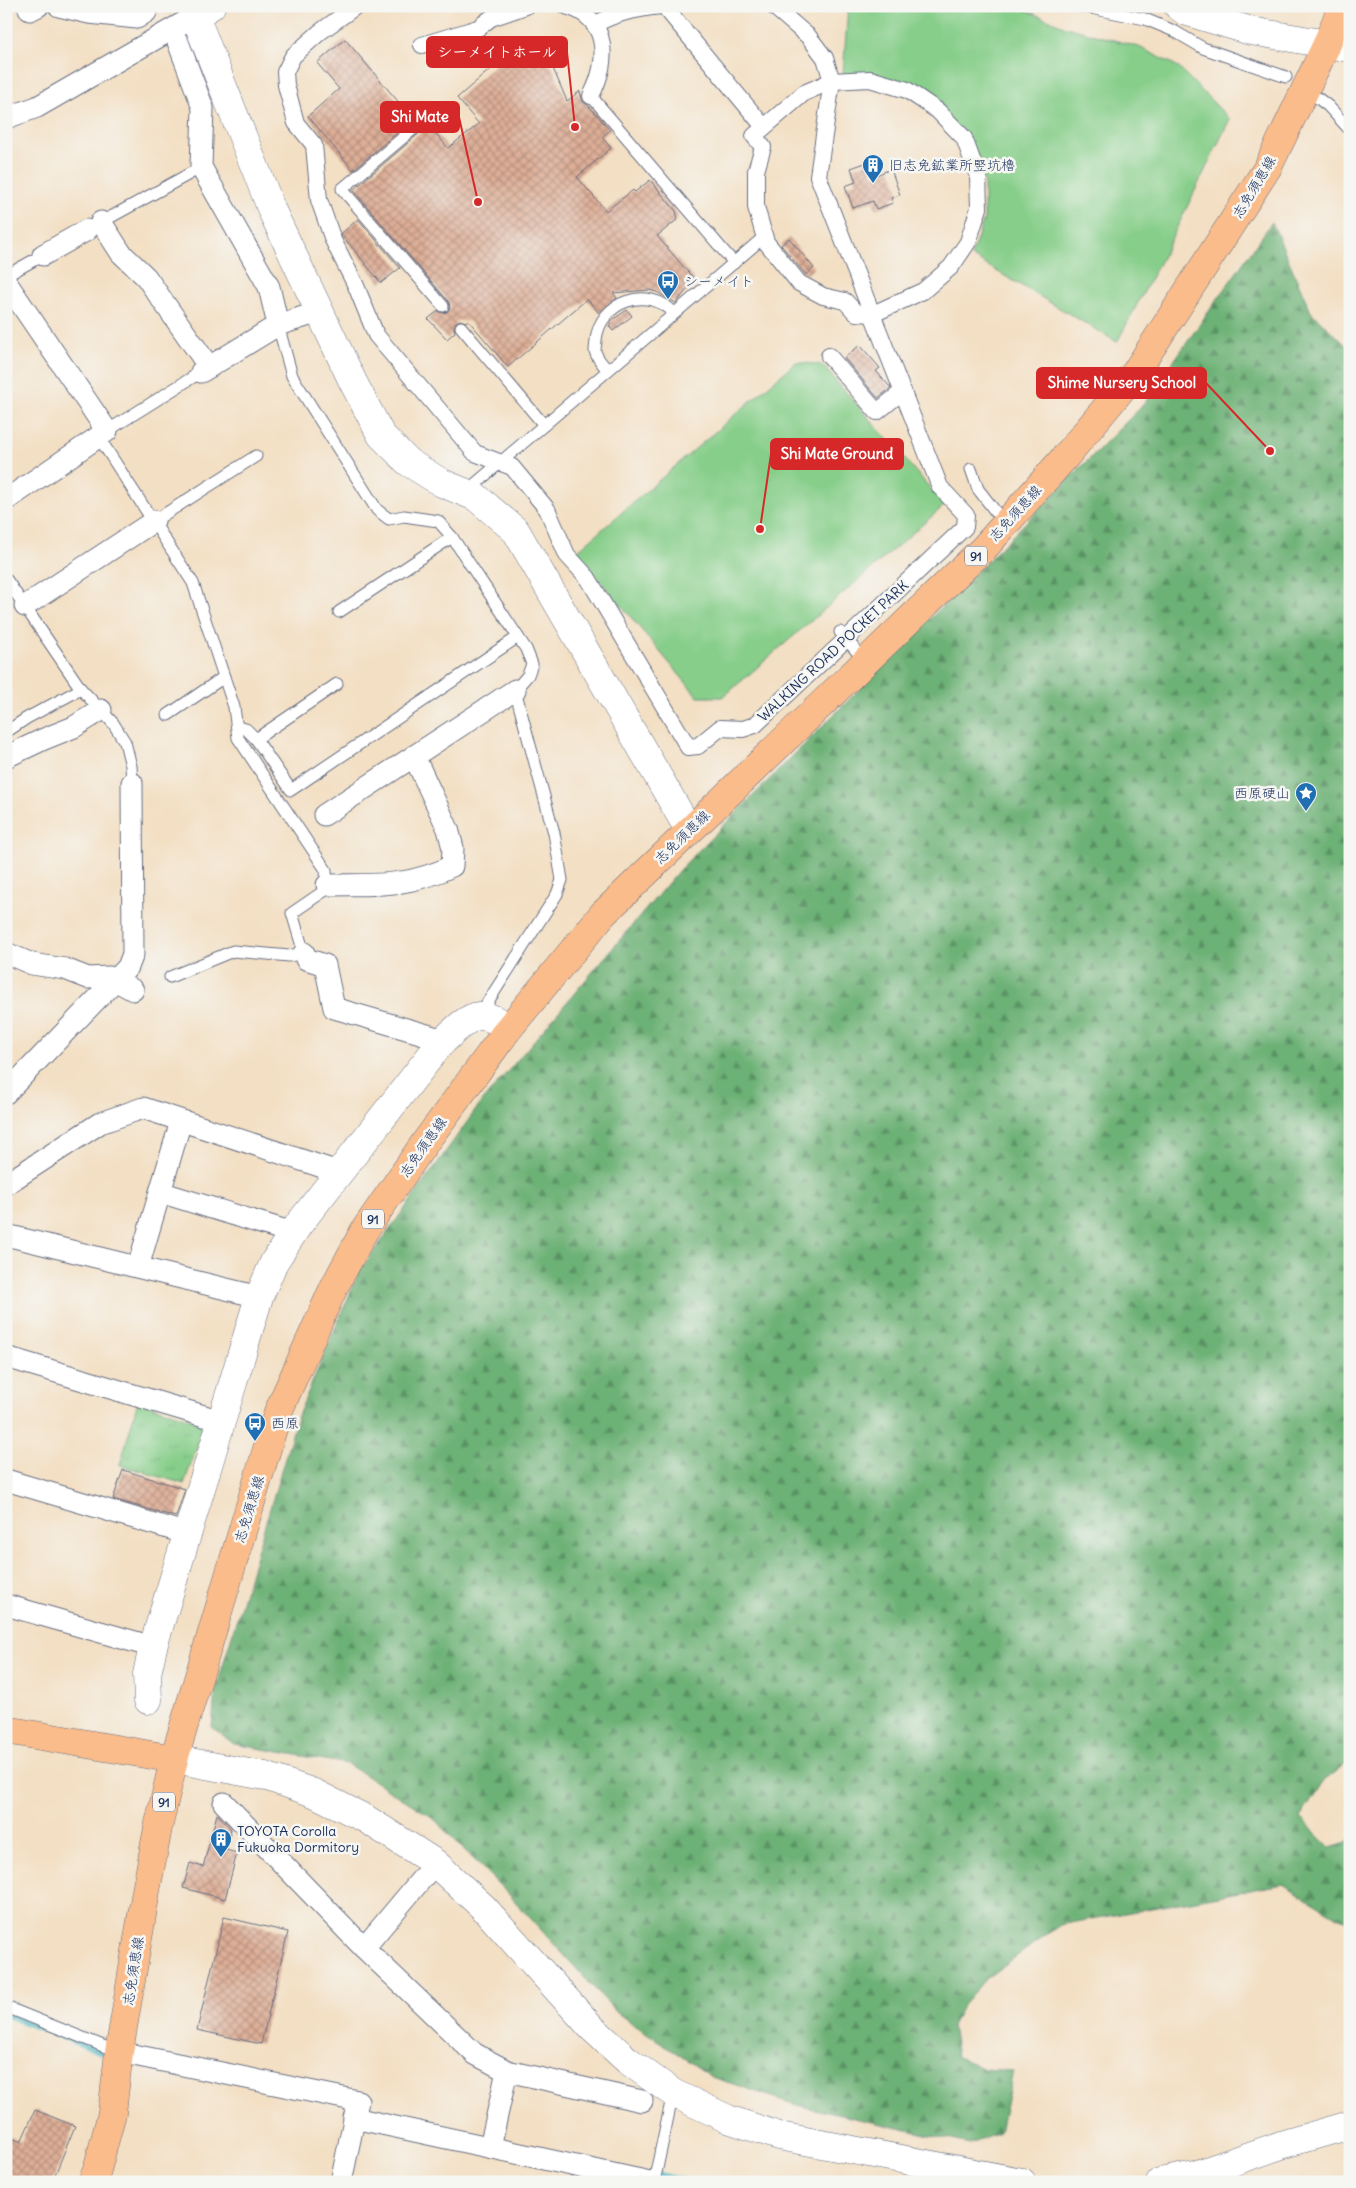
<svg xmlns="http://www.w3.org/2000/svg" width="1356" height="2188" viewBox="0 0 1356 2188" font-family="Delius,'Klee One',sans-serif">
	<defs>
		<pattern id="forest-firs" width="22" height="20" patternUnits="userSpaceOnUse" patternTransform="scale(1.25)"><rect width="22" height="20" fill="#6cb175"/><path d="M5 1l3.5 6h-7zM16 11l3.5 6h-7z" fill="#589063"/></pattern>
		<pattern id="park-tufts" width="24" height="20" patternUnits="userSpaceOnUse" patternTransform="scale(1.25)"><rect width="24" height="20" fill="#86ce89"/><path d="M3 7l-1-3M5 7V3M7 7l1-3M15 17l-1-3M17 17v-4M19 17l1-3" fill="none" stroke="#73b179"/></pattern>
		<pattern id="building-cross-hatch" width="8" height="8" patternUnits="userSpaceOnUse" patternTransform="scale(1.25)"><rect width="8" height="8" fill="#deaf97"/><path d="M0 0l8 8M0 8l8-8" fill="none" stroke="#b38f7e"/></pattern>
	</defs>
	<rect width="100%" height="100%" fill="#f6f6f2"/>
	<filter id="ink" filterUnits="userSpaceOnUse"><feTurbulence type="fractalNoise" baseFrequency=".02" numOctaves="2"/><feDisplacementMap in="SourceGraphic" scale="10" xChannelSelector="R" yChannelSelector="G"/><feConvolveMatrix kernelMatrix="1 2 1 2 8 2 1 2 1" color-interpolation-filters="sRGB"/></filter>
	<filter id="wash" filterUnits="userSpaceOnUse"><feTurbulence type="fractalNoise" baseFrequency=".0096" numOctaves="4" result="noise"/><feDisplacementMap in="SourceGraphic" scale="20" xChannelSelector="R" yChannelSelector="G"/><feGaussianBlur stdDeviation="1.12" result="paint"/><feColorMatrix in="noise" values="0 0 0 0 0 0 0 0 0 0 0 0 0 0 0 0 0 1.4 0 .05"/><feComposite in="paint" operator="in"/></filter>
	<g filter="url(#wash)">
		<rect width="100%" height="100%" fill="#f3dfc3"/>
		<g fill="#86ce89" stroke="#507e74">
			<polygon points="848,6 1016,6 1066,27 1139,47 1177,66 1230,119 1165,252 1117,342 971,256 984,219 984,181 940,106 843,75"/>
			<polygon points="796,362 822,365 945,505 723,697 698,697 576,552"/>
		</g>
		<polygon fill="url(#forest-firs)" stroke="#44706a" points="1272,222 1311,312 1350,349 1350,1761 1324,1781 1300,1818 1330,1847 1350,1841 1350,1924 1283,1884 1060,1925 985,1979 961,2008 952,2026 957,2057 985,2069 1013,2071 1000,2133 970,2144 796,2105 712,2077 617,2013 510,1896 432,1817 347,1764 234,1744 212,1727 215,1692 297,1418 359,1272 480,1104 681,868 1142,406"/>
		<polygon fill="url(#park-tufts)" stroke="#507e74" points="138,1401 205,1424 184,1484 120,1465"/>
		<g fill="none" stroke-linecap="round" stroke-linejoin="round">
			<g stroke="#47b6c1" stroke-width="5.5">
				<polyline points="6,2015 111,2056"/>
				<polyline points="655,2174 692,2182"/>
			</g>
		</g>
		<g id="blocks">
			<g fill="url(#building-cross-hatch)">
				<polygon points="345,39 413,119 353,170 308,116 339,89 317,63"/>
				<polygon points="523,41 539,49 552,66 567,101 580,91 583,102 589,106 610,130 602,137 611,148 577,177 606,211 633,190 635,192 650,180 676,211 678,219 657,236 695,280 676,303 657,292 649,290 613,293 617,298 599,313 587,299 508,367 468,320 466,322 460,320 456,322 454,328 455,332 447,339 428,319 438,311 441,313 447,312 450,308 449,302 353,190 429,125 448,148 479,124 457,98"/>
				<polygon points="868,162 874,176 891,169 900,195 891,198 893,203 876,209 873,201 853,208 845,186 856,182 851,168"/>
				<polygon points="358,219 400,268 381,283 341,234"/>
				<polygon points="789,238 814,268 806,275 781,245"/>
				<polygon points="627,310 632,316 613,331 609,326 612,320"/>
				<polygon points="860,345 880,368 876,371 891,388 878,398 844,358"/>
				<polygon points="123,1470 185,1489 176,1517 113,1499"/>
				<polygon points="217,1814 231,1829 226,1850 237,1853 225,1899 183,1888 190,1863 203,1867"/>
				<polygon points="224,1917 288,1932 261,2044 197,2030"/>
				<polygon points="35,2110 75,2126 52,2182 6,2182 6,2135 21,2142"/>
			</g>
		</g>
	</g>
	<g filter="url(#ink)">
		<use href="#blocks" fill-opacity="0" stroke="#676d81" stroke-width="1"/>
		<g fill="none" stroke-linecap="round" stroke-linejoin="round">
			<g stroke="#676d81" stroke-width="13">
				<g id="service">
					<polyline points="1081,6 1145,19 1174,31 1203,48 1286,77"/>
					<polyline points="1306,89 1328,106 1350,130"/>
					<polyline points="591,96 734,263"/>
					<polyline points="437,109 342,189 443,306"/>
					<polyline points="98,224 191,173"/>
					<polyline points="11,273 43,255"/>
					<polyline points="278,325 292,376 377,510 389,519 404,516 438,521 452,537 526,649 532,664 528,675 515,690 554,833 562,880 557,894 480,1014"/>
					<polyline points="461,327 544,425"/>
					<path d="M608 370C603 365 597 359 595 351 595 348 596 343 596 340 600 301 648 285 674 313"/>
					<polyline points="107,431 201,372"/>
					<polyline points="98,436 193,583 234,707 238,738 326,870 327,889 292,913 304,953 289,956 233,951 170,977"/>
					<polyline points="971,469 978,489 1005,524"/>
					<polyline points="467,491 764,237"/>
					<polyline points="154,521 256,456"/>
					<polyline points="6,579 81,689 113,723 125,742 131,766 132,783"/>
					<polyline points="339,612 452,537"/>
					<polyline points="840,632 865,661"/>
					<polyline points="168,715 224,677"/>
					<polyline points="237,727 246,729 256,739 291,790 518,637"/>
					<polyline points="6,732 27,718 81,689"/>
					<polyline points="256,739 337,684"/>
					<polyline points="6,2007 118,2052"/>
					<polyline points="654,2182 673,2093"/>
				</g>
			</g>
			<g stroke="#676d81" stroke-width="18">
				<g id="pedestrian">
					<polyline points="356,6 320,32 293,56 285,72 286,85 296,123 314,145 319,200 333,240 356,286 376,335 475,453 512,467 547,509 567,555 588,578 688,747 698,746 720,728 743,729 755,725 965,527 966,515 940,487 818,176 832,81 825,58 809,37 773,6"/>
					<path d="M566 6C611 18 608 63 591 96"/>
					<polyline points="664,6 764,127"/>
					<path d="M594 25C615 13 636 9 660 6"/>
					<polyline points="422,45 478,28 491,18 526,6"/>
					<polygon points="870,79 907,90 938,111 964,138 978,176 979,208 968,242 951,267 923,291 873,314 856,313 845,301 823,296 799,283 766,242 756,207 756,171 763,147 754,136 804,93 832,81"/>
					<polyline points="829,356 877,412 903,391"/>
				</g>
			</g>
			<g stroke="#676d81" stroke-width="23">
				<g id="minor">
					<polyline points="28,6 30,10 38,6"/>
					<polyline points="59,6 89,13 137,18 146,12 146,6"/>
					<polyline points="178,42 203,108 201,167 269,287 278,325"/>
					<polyline points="6,118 37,107 195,16 187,6"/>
					<polyline points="101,222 121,253 146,277 209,367"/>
					<polyline points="43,255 87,230"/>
					<polyline points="6,282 107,431 6,500"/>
					<polyline points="201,372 278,325 319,312"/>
					<polyline points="25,606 154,521"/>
					<polyline points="6,757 44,739 74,727 101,710"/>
					<polyline points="324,815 515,690"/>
					<path d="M327 885C375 884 407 888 452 866L453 848 448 829 414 756"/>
					<polyline points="6,953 32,964 65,969 88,978 109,977 133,990"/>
					<polyline points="304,953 306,959 325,965 334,1008 434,1037 440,1044"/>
					<polyline points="6,1093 128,967 133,954 132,783"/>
					<polyline points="6,1184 100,1123 143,1108 341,1173"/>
					<polyline points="160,1192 293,1233"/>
					<polyline points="6,1235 259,1297"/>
					<polyline points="138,1267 181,1121"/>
					<polyline points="6,1357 221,1421"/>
					<polyline points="6,1480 188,1534"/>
					<polyline points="6,1605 153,1647"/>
					<polyline points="224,1803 364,1948 475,2054 507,2071 642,2101"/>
					<polyline points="364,1948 435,1863"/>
					<polyline points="119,2052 358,2101 341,2182"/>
					<polyline points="354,2118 650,2182"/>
					<polyline points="490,2147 507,2071"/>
				</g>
			</g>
			<g stroke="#676d81" stroke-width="29">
				<g id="tertiary">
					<polyline points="211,6 195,16 273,213 353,382 381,435 408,462 442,483 476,497 516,531 689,830"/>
					<polyline points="1178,6 1185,11 1251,31 1350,48"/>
					<path d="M148 1700 147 1674 153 1647 259 1297 274 1262 299 1224 440 1044C450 1035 466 1017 479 1016 490 1015 501 1023 509 1028"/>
					<polyline points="174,1759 265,1776 314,1793 366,1819 435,1863 484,1908 591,2027 627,2060 673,2093 728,2119 779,2136 1022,2182"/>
					<polyline points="1160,2182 1195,2175 1284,2144 1350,2125"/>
				</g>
			</g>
			<g stroke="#676d81" stroke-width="29">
				<g id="primary">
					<polyline points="6,1730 174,1759"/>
					<polyline points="92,2182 97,2170 112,2113 119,2052 146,1891 158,1828 174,1759 278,1412 334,1287 364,1231 426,1141 509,1028 603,914 984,548 1066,456 1135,373 1268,167 1327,44 1342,6"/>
				</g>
			</g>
			<use href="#service" stroke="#fff" stroke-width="11"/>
			<use href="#pedestrian" stroke="#fff" stroke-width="16"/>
			<use href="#minor" stroke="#fff" stroke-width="21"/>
			<use href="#tertiary" stroke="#fff" stroke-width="28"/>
			<use href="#primary" stroke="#fabc8b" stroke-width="28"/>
		</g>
	</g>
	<defs>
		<g id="building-pin" transform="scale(1.125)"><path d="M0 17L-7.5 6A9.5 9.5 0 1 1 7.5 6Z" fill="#1f6fb2" stroke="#f6f6f2"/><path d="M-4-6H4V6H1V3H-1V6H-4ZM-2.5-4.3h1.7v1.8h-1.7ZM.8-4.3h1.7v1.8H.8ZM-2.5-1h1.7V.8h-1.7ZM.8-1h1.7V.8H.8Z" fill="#fff"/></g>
		<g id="bus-pin" transform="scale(1.125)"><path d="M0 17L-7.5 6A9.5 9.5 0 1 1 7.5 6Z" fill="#1f6fb2" stroke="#f6f6f2"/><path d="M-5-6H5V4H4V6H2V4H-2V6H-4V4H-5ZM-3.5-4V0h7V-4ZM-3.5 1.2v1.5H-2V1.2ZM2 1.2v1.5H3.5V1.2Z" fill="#fff"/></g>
		<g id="sight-pin" transform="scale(1.125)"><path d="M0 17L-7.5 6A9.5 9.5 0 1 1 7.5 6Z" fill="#1f6fb2" stroke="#f6f6f2"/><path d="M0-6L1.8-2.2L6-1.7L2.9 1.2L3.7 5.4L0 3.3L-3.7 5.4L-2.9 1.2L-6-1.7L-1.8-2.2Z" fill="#fff"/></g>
	</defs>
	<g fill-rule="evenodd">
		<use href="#building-pin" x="873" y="165"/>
		<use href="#bus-pin" x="668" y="281"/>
		<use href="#sight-pin" x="1306" y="793"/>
		<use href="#bus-pin" x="255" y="1423"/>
		<use href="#building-pin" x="221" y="1839"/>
	</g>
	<g text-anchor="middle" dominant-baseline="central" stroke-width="5" stroke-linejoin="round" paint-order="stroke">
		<g fill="#f6f6f2" stroke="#5d6b8a" stroke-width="1">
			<rect x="965" y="546.5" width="22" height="19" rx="4"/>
			<rect x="362" y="1209.5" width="22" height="19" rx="4"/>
			<rect x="153" y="1792.5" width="22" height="19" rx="4"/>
		</g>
		<g font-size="12" font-weight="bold" fill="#1b2f5e">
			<text x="976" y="556">91</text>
			<text x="373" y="1219">91</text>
			<text x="164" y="1802">91</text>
		</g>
		<g font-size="14" fill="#1b2f5e" stroke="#f6f6f2" text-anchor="start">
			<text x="889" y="165">旧志免鉱業所竪坑櫓</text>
			<text x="684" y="281">シーメイト</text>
			<text x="1290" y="793" text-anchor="end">西原硬山</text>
			<text x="271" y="1423">西原</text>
			<text x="237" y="1831">TOYOTA Corolla<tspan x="237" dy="16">Fukuoka Dormitory</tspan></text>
		</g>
		<g font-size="14" fill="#1b2f5e" stroke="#f6f6f2">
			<text transform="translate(1254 187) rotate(-59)">志免須恵線</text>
			<text transform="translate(1015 513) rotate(-48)">志免須恵線</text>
			<text transform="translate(833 651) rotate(-43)">WALKING ROAD POCKET PARK</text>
			<text transform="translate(682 837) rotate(-44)">志免須恵線</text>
			<text transform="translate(423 1147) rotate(-55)">志免須恵線</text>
			<text transform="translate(249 1509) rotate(-73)">志免須恵線</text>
			<text transform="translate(133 1971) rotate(-81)">志免須恵線</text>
		</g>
	</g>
	<path fill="none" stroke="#d62828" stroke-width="2" d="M575 127L567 52M478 202L459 117M1270 451L1206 383M760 529L771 454"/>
	<g fill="#d62828" stroke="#f6f6f2" stroke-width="2">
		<circle cx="575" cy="127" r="5"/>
		<circle cx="478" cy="202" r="5"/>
		<circle cx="1270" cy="451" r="5"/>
		<circle cx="760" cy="529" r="5"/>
	</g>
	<g fill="#d62828" stroke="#d62828" stroke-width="2">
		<rect x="427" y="37" width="140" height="30" rx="5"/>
		<rect x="381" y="102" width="78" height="30" rx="5"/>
		<rect x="1037" y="368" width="169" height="30" rx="5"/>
		<rect x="771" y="439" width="132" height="30" rx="5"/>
	</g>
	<g font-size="15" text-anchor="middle" font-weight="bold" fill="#fff">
		<text x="497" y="57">シーメイトホール</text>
		<text x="420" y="122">Shi Mate</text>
		<text x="1122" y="388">Shime Nursery School</text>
		<text x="837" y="459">Shi Mate Ground</text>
	</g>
	<rect width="1356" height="2188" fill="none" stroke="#f6f6f2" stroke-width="25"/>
</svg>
